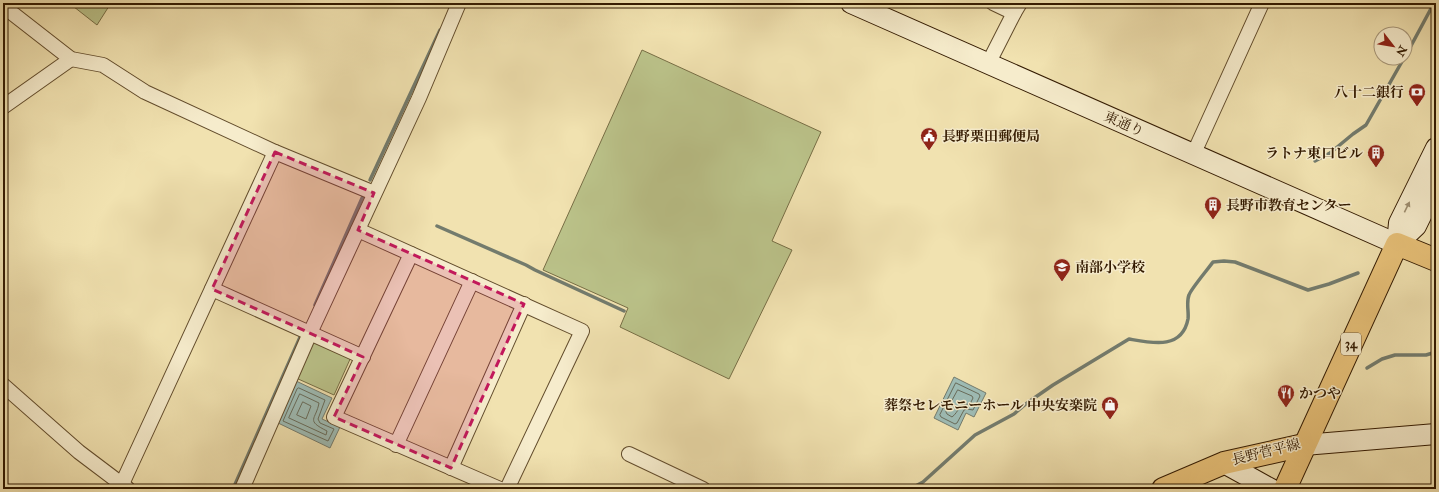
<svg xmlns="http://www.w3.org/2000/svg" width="1439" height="492" viewBox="0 0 1439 492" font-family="'IM FELL Double Pica','Noto Serif JP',serif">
	<rect width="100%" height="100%" fill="#f1e2b0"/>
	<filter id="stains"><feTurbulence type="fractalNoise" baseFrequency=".005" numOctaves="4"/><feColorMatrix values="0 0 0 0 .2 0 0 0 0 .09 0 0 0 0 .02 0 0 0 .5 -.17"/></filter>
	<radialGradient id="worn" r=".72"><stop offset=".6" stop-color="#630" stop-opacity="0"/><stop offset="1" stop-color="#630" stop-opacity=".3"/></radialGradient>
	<g fill="#bbc38a" stroke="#776e45">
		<polygon points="69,3 111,3 97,25"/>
		<polygon points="642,50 821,132 772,241 792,250 729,379 620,327 628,308 543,270"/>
		<polygon points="314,340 351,357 334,395 296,378"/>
	</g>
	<g fill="#9ebcb5" stroke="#737b6d">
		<polygon points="954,377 986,393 974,417 966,413 958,430 934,418"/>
		<polygon points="296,381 332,398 322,419 340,427 330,448 276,422"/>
	</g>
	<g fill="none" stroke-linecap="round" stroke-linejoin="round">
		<g stroke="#686b5a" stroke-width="1">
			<polygon points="956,383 979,394 980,396 973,410 967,409 964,410 957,423 955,424 941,417 940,415"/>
			<polygon points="299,388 325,400 318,419 320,423 334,429 328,441 283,421 297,389"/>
			<path d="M958 390 972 396 973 398 970 404C957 404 960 411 952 417L947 414 946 412Z"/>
			<path d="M300 394 319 403C316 420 305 420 327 431L326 435 289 418Z"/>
			<polygon points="303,402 311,406 306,419 297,415"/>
		</g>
		<g stroke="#737b6d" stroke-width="3.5">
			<polyline points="1405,57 1434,3"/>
			<polyline points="1315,161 1330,153 1353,134 1366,125 1404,58"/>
			<polyline points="370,180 440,30"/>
			<polyline points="437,226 526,265 535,270 624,311"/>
			<polyline points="315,305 363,196"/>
			<polyline points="1367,368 1382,359 1395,355 1426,355 1436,352"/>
			<polyline points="233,489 301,335"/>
			<path d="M910 489 923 482 975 435 1014 414 1027 403 1053 385 1129 339C1152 343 1182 350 1188 319 1189 312 1186 302 1189 295 1191 289 1208 269 1213 262L1224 261 1235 262 1308 290 1329 284 1358 273"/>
		</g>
		<g stroke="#624c2c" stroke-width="16">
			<g id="street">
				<polyline points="993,3 1014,13 1020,3"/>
				<polyline points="3,6 71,59 103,65 145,92 275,152 374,193"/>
				<polyline points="988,64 1014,13"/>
				<polyline points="3,107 71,59"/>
				<polyline points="1193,155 1262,3"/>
				<polyline points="358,230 582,331 507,489"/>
				<polyline points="411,254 334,417 500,489"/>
				<polyline points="212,289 363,357"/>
				<polyline points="3,385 79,452 128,489"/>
				<polyline points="396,445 472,281"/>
				<polyline points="629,454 703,489"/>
				<polyline points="451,468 524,304"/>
				<polyline points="122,484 275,152"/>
				<polyline points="242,489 310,333 419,98 459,3"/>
			</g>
		</g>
		<g stroke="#331a00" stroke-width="22">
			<g id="secondary">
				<polyline points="851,3 1397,244"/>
				<polyline points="1397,244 1399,223 1436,148"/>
				<polyline points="1397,244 1416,226 1436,185"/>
				<polyline points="1304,445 1436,434"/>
				<polyline points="1224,463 1271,489"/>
			</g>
		</g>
		<g stroke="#331a00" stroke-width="24">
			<g id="primary">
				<polyline points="1163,489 1224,463 1304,445"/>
				<polyline points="1285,489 1397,244 1436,260"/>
			</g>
		</g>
		<use href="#street" stroke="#f6eccc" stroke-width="14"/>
		<use href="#secondary" stroke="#f6eccc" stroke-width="20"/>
		<use href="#primary" stroke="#e8c178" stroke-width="22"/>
	</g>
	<defs><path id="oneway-solid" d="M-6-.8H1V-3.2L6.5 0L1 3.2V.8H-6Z"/></defs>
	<use fill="#9e8e70" href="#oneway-solid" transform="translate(1407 207) rotate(-64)"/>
	<path fill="#c2185b" fill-opacity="0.2" stroke="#c2185b" stroke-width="3" stroke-dasharray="8 5" stroke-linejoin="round" d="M275 152 374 193 358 230 524 304 451 468 334 417 363 357 212 289Z"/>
	<defs>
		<g id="bank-pin" transform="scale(0.9)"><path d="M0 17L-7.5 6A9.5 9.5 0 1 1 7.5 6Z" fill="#8f2418" stroke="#f6eccc"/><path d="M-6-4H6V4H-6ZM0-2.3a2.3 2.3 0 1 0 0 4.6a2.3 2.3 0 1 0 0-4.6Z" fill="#fff"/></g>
		<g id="civic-pin" transform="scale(0.9)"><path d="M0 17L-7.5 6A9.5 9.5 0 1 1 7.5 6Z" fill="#8f2418" stroke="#f6eccc"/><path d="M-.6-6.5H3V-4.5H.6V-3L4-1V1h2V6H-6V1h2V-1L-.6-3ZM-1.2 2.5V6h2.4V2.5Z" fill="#fff"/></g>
		<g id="building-pin" transform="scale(0.9)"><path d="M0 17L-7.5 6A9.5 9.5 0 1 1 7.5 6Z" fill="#8f2418" stroke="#f6eccc"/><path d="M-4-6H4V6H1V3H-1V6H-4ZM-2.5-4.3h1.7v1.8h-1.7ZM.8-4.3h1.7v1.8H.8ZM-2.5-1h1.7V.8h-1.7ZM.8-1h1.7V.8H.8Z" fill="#fff"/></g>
		<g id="school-pin" transform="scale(0.9)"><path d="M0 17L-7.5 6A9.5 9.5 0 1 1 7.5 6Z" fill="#8f2418" stroke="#f6eccc"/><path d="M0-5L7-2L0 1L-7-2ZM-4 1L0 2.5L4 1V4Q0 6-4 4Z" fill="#fff"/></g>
		<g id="restaurant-pin" transform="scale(0.9)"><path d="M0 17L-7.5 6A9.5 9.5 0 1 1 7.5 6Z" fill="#8f2418" stroke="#f6eccc"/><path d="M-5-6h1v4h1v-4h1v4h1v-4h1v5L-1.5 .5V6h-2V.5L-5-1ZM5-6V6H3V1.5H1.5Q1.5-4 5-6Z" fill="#fff"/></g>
		<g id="shop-pin" transform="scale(0.9)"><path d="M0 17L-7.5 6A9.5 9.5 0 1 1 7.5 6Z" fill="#8f2418" stroke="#f6eccc"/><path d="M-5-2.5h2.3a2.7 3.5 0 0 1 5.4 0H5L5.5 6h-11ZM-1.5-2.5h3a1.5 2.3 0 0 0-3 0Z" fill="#fff"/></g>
	</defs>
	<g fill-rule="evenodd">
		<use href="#bank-pin" x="1417" y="92"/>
		<use href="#civic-pin" x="929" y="136"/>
		<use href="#building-pin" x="1376" y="153"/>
		<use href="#building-pin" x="1213" y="205"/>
		<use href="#school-pin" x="1062" y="267"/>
		<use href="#restaurant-pin" x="1286" y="393"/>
		<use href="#shop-pin" x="1110" y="405"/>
	</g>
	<g text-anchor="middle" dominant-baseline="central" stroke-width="3" stroke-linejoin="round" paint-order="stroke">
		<rect fill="#f6eccc" stroke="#6e593d" stroke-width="1" x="1341" y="333" width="20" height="22" rx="3"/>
		<g font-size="13" font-weight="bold" fill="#331a00">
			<text x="1351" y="344">34</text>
		</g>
		<g font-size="14" font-weight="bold" fill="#331a00" stroke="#f6eccc" text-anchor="start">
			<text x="1404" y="92" text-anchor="end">八十二銀行</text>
			<text x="942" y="136">長野栗田郵便局</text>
			<text x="1363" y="153" text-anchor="end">ラトナ東口ビル</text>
			<text x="1226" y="205">長野市教育センター</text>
			<text x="1075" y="267">南部小学校</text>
			<text x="1299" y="393">かつや</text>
			<text x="1097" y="405" text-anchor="end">葬祭セレモニーホール 中央安楽院</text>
		</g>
		<g font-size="14" fill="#331a00" stroke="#f6eccc">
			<text transform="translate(1124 124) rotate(24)">東通り</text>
			<text transform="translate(1266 452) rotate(-14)">長野菅平線</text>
		</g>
	</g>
	<rect width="1439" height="492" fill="none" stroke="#f1e2b0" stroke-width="16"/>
	<rect x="4" y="4" width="1431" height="484" fill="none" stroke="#331a00" stroke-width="2"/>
	<rect x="8" y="8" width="1423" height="476" fill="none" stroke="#331a00"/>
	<g transform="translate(1393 46) rotate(121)"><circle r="19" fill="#f6eccc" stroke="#a8987a"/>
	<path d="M0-3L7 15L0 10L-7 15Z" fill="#8f2418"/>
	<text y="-6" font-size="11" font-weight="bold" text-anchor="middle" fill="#331a00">N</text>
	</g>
	<rect width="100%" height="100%" filter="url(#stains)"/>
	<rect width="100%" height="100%" fill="url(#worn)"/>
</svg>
